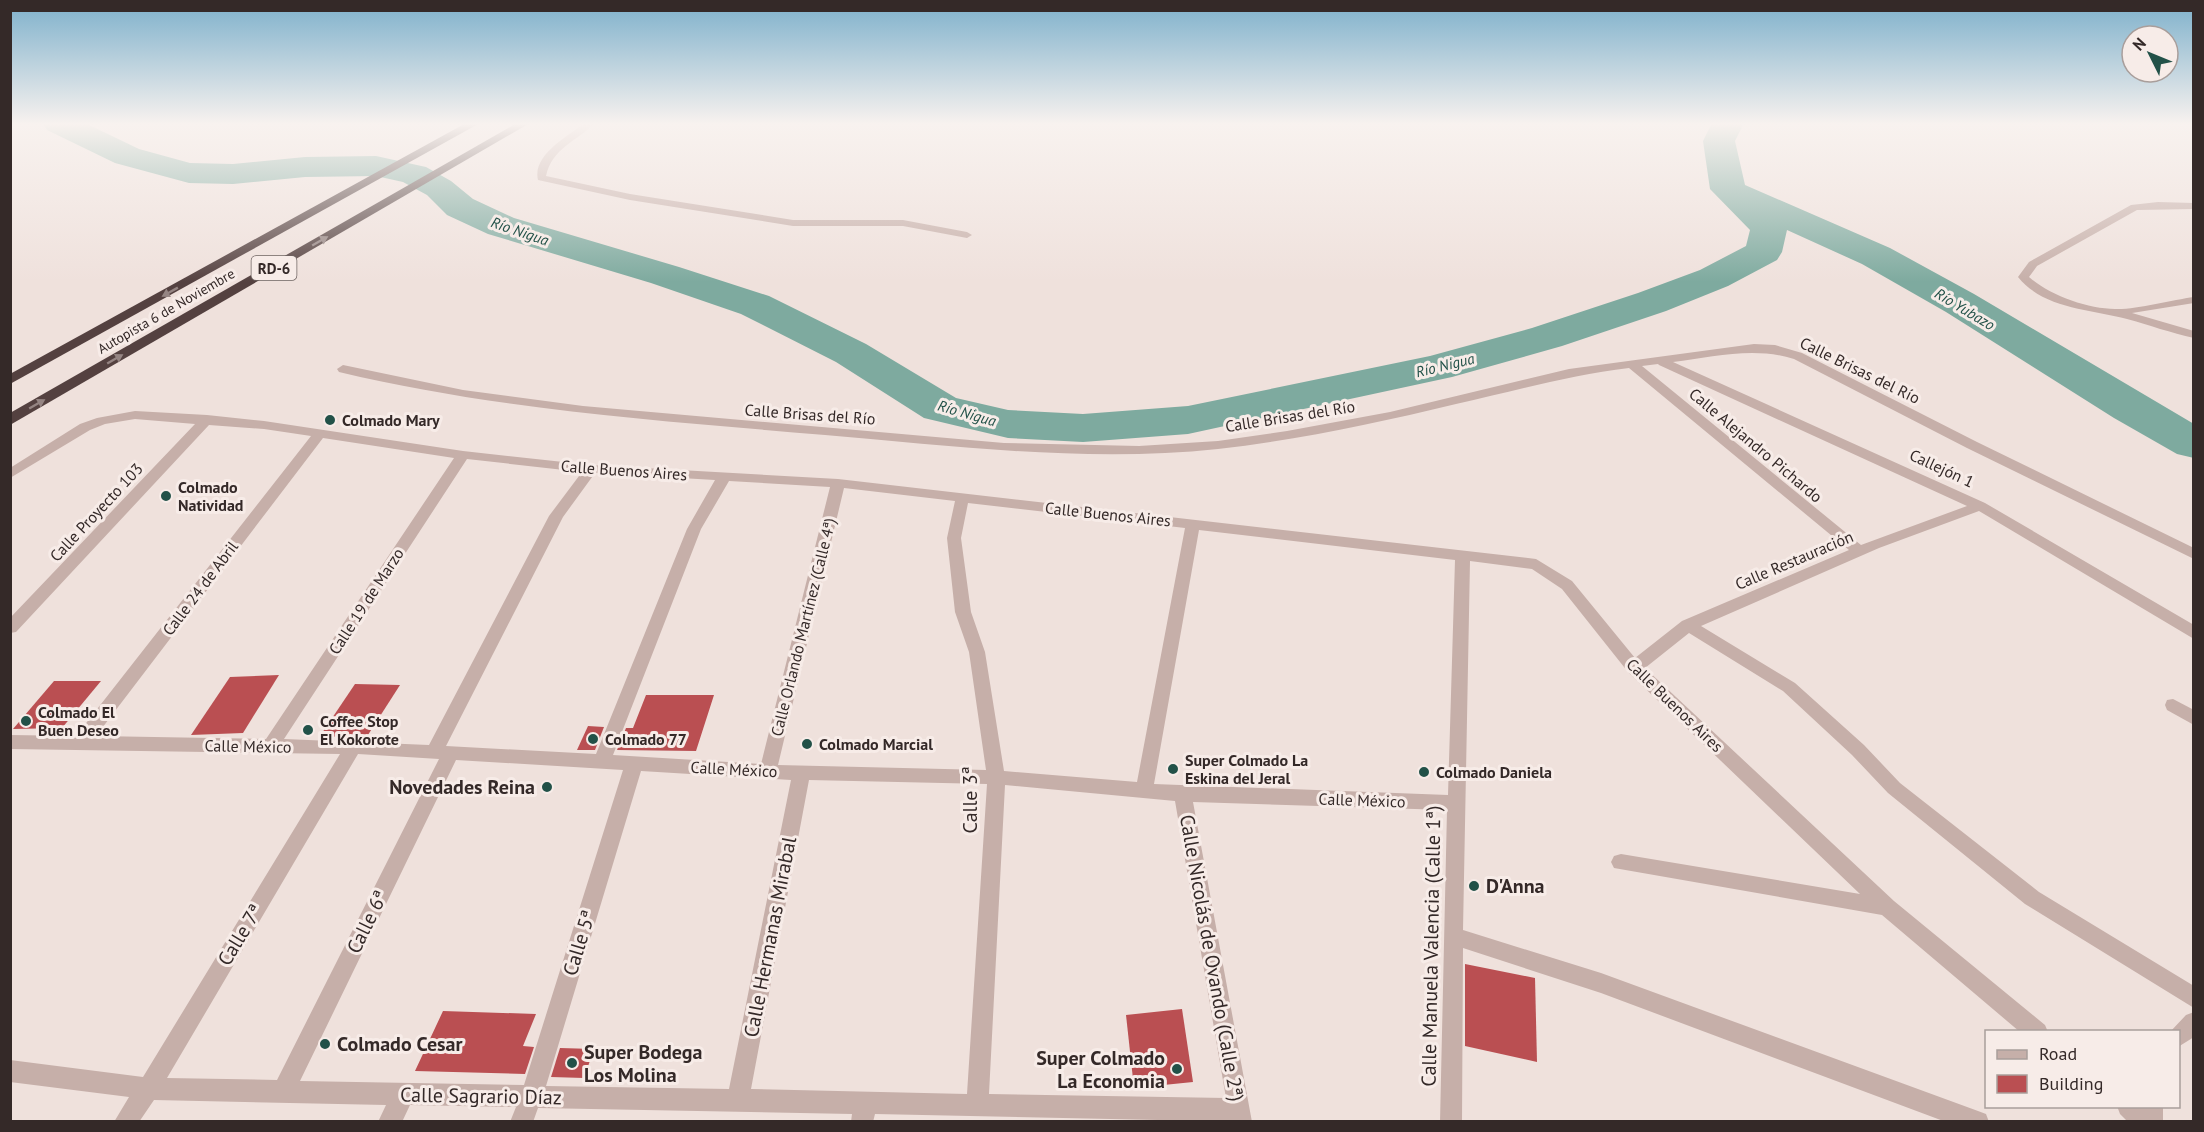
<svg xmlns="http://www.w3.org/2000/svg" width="2204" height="1132" viewBox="0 0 2204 1132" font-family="'PT Sans',sans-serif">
	<rect width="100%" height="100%" fill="#efe1dc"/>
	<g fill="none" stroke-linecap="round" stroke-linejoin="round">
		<polygon fill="#7eaa9f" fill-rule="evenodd" points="42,123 85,123 139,149 190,163 233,164 305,157 376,156 426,167 451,181 473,199 514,218 679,267 769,296 866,344 956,398 1008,410 1083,414 1188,406 1430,356 1532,328 1638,293 1700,270 1746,246 1750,230 1710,189 1703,141 1712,123 1744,123 1735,141 1745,185 1890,248 1974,294 2194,424 2194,458 2177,454 2114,418 1946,312 1862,264 1787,230 1782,252 1777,260 1728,286 1666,311 1562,346 1452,377 1188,434 1083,442 1008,438 924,418 836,362 741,314 651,283 488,234 447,215 427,195 403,182 376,176 305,177 233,184 189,183 115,163 47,130"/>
	</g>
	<g fill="#ba4f52">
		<polygon points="279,675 243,733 191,735 230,677"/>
		<polygon points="54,681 101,681 62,728 13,729"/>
		<polygon points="355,684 400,685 366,738 320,736"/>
		<polygon points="646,695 714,695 696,751 617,750 626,728 633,728"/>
		<polygon points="588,726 604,727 595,750 577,750"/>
		<polygon points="1465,964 1535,978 1537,1062 1465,1046"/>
		<polygon points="1182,1009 1193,1082 1134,1088 1126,1015"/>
		<polygon points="443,1011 536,1014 523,1046 534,1047 525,1074 415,1071"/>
		<polygon points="560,1048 594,1049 584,1078 551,1077"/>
	</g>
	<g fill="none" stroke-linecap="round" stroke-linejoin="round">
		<g fill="#c6afa9" fill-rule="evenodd">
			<path d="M585 123H595C578 140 551 149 546 176L630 194 793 220H903L967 232 972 235 967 238 903 226H793L630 200 538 180C532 155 568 136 585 123Z"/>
			<path d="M2158 202 2194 203V209L2137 210 2037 266 2029 277C2049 295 2088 309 2115 309 2135 310 2172 300 2194 297V303L2132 313 2194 331V338C2171 333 2149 325 2127 319 2090 309 2044 309 2018 277L2029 262 2131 205Z"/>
			<path d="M1754 344 1775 345 1802 353 1977 442 2194 548V559L1967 448 1794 359C1754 346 1713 357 1673 362L1985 503 2194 625V639L1979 511 1879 548 1701 626 1795 683 1864 745 1900 783 2039 892 2194 986V1008L2025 904 1888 793 1852 755 1783 691 1689 633 1645 668 1894 901 2045 1025 2048 1032H2020L1882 915 1614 868 1611 862 1614 856 1621 854 1860 894 1628 672 1562 589 1532 569 1470 561 1463 930 1601 973 1978 1111 1986 1114 1989 1122H1946L1601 993 1463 948 1462 1122H1440L1447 810 1193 802 1252 1122 875 1114 873 1122H851L852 1114 538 1108 533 1122H510L516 1107 410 1105 402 1122H378L386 1105 154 1100 139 1122H114L129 1097 10 1082V1060L143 1077 340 754 10 749V735L76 736 311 436 264 429 209 425 16 632 10 633V618L195 424 135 419 105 424 90 430 10 478V468L80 424 97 418 135 411 207 415 264 421 463 451 591 465 838 479 1536 559 1572 581 1635 658 1682 621 1849 550 1629 368C1570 375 1514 391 1456 404 1377 423 1298 440 1218 449 1087 463 956 446 825 435 662 421 499 410 339 372L337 369 343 365 463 390 583 406 1004 443 1139 446 1218 441 1287 431 1390 412 1569 369ZM1658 364 1659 365 1967 506 1861 545 1642 366ZM323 438 454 458 266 739 96 736ZM467 459 582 472 549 516 429 745 284 739ZM595 473 715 480 687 529 596 754 446 746 563 517ZM729 481 830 487 761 764 613 755 701 529ZM844 488 955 501 947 538 955 612 969 652 986 770 778 765ZM968 503 1185 528 1137 782 1004 771 985 652 971 612 961 538ZM1199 530 1455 560 1448 795 1154 784ZM358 754 439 759 277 1080 167 1078ZM456 760 623 770 524 1085 300 1081ZM641 771 791 780 729 1089 546 1086ZM809 780 987 784 967 1094 751 1089ZM1005 785 1175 801 1226 1098 989 1094Z"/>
			<polygon points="2173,699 2194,710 2194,725 2167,710 2165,705 2167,700"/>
			<polygon points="2194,1012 2194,1037 2178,1047 2178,1032 2170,1032 2186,1015"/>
			<polygon points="2117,1106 2163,1106 2163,1122 2128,1122 2120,1114"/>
		</g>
		<g fill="#544140" fill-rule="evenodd">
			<polygon points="466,123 480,123 10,384 10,374"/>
			<polygon points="517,123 530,123 10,425 10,413"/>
		</g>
	</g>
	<defs><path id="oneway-solid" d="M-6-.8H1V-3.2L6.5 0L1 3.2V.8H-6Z" transform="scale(1.5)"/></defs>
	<g fill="#958583">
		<use href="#oneway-solid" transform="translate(320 241) rotate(-30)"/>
		<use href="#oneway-solid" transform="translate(170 292) rotate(151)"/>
		<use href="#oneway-solid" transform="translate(115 359) rotate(-30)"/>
		<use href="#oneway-solid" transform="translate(37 404) rotate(-30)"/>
	</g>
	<linearGradient id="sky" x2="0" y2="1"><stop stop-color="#7db0cb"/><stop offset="0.44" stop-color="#f8f2ef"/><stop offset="1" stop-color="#f8f2ef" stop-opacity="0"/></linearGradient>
	<rect width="2204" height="282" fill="url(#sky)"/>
	<g fill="#225148" stroke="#f7ece8" stroke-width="2">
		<circle cx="330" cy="420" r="6"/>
		<circle cx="166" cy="496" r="6"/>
		<circle cx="26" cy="721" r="6"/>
		<circle cx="308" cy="730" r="6"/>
		<circle cx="593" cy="739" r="6"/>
		<circle cx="807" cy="744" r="6"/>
		<circle cx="1173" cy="769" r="6"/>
		<circle cx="1424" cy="772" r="6"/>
		<circle cx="547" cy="787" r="6"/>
		<circle cx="1474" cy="886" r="6"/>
		<circle cx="325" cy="1044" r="6"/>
		<circle cx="572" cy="1063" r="6"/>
		<circle cx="1177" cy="1069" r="6"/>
	</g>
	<g text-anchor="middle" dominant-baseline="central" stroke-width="6" stroke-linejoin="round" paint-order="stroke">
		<g font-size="14" fill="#342928" stroke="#f7ece8">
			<text transform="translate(166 311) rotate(-30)">Autopista 6 de Noviembre</text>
		</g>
		<g font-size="15" font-style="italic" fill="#225148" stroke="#f7ece8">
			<text transform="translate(520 231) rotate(19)">Río Nigua</text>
			<text transform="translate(1965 309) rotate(31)">Río Yubazo</text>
			<text transform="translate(1445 365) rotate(-14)">Río Nigua</text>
			<text transform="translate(967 413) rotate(16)">Río Nigua</text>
		</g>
		<rect fill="#f7ece8" stroke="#6e6462" stroke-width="1.5" x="251.5" y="256" width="45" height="24" rx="4.5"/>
		<g font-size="15" font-weight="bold" fill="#342928">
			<text x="274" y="268">RD-6</text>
		</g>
		<g font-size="16" fill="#342928" stroke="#f7ece8">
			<text transform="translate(1860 370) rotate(26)">Calle Brisas del Río</text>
			<text transform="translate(810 414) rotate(4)">Calle Brisas del Río</text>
			<text transform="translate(1290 416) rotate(-9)">Calle Brisas del Río</text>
			<text transform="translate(1756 445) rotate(40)">Calle Alejandro Pichardo</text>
			<text transform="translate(1942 468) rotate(25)">Callejón 1</text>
			<text transform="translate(624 470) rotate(4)">Calle Buenos Aires</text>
			<text transform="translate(96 512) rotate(-47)">Calle Proyecto 103</text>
			<text transform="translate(1108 514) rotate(6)">Calle Buenos Aires</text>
			<text transform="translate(1794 560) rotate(-23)">Calle Restauración</text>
			<text transform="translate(200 588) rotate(-53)">Calle 24 de Abril</text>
			<text transform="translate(366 601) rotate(-57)">Calle 19 de Marzo</text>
			<text transform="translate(803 627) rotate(-76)">Calle Orlando Martínez (Calle 4ª)</text>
			<text transform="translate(1675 705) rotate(44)">Calle Buenos Aires</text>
			<text transform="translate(248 746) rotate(1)">Calle México</text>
			<text transform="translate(734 769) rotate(3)">Calle México</text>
			<text transform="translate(1362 800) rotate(2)">Calle México</text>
		</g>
		<g font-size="16" font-weight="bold" fill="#342928" stroke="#f7ece8" text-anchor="start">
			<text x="342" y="420">Colmado Mary</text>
			<text x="178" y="487">Colmado<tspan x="178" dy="18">Natividad</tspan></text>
			<text x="38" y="712">Colmado El<tspan x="38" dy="18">Buen Deseo</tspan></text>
			<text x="320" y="721">Coffee Stop<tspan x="320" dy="18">El Kokorote</tspan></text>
			<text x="605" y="739">Colmado 77</text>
			<text x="819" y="744">Colmado Marcial</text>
			<text x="1185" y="760">Super Colmado La<tspan x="1185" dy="18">Eskina del Jeral</tspan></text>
			<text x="1436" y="772">Colmado Daniela</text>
		</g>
		<g font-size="20" font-weight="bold" fill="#342928" stroke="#f7ece8" text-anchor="start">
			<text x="535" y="787" text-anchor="end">Novedades Reina</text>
			<text x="1486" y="886">D'Anna</text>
			<text x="337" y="1044">Colmado Cesar</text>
			<text x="584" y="1052">Super Bodega<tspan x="584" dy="23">Los Molina</tspan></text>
			<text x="1165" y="1058" text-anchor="end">Super Colmado<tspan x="1165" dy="23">La Economia</tspan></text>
		</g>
		<g font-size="20" fill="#342928" stroke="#f7ece8">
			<text transform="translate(970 800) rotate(-90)">Calle 3ª</text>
			<text transform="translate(367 922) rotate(-64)">Calle 6ª</text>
			<text transform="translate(240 935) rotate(-59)">Calle 7ª</text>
			<text transform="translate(770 937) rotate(-79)">Calle Hermanas Mirabal</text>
			<text transform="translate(579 943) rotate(-73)">Calle 5ª</text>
			<text transform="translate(1431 946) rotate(-89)">Calle Manuela Valencia (Calle 1ª)</text>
			<text transform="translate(1212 958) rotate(80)">Calle Nicolás de Ovando (Calle 2ª)</text>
			<text transform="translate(481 1096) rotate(1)">Calle Sagrario Díaz</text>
		</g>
	</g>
	<rect width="2204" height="1132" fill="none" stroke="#342928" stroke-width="24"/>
	<rect x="1985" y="1030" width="195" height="78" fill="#f7ece8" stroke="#a99e9b" stroke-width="1.5"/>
	<rect x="1997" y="1050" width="30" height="9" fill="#c6afa9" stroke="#a99e9b" stroke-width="1.5"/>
	<text x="2039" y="1060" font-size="18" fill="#342928">Road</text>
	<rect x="1997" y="1075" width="30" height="18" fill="#ba4f52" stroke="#a99e9b" stroke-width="1.5"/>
	<text x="2039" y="1090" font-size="18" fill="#342928">Building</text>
	<g transform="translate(2150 54) rotate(313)"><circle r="28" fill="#f7ece8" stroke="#a99e9b" stroke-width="1.5"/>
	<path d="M0-4.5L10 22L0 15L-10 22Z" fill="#225148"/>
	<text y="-9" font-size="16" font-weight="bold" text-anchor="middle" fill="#342928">N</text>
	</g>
</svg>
